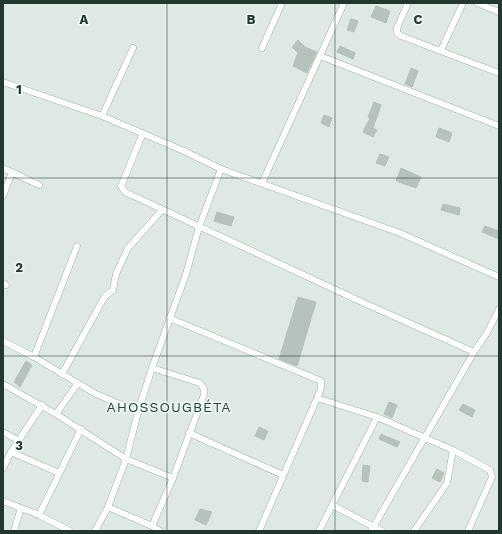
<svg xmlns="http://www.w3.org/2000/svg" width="502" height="534" viewBox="0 0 502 534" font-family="'Work Sans',sans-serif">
	<rect width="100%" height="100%" fill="#dfe9e3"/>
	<g fill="#b5c3bc" stroke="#b2c2b9">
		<polygon points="376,6 390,11 386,23 371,17"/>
		<polygon points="351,19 358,21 354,32 347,30"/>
		<polygon points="298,40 305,47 317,52 307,73 293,66 298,53 292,47"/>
		<polygon points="340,46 355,53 353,59 337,52"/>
		<polygon points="411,68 418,71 412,87 405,84"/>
		<polygon points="374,102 381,105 373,128 377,130 373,137 363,132 370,118 368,117"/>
		<polygon points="324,115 332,118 329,127 321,123"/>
		<polygon points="439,128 452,133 449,142 436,137"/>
		<polygon points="380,154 389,157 385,166 376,163"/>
		<polygon points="401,168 421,177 416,188 396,181"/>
		<polygon points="443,204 460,208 459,215 441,210"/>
		<polygon points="217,212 234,217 231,226 214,221"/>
		<polygon points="485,226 499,231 499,239 482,232"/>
		<polygon points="298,297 316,302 297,366 279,359"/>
		<polygon points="26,361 32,365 20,387 14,382"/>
		<polygon points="389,402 397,405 392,418 384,414"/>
		<polygon points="463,404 475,410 472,417 459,410"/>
		<polygon points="259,427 268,431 264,440 255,436"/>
		<polygon points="381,434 400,442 397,447 379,439"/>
		<polygon points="363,465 370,466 368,482 362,481"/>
		<polygon points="437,469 444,473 440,482 432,478"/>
		<polygon points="200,509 212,512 206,525 195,520"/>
	</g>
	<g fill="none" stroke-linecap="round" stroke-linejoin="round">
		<g stroke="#a3b0a9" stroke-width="7">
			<g id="minor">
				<polyline points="408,3 397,28 397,33 401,36 499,73"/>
				<polyline points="477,3 499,12"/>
				<polyline points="262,48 282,3"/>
				<polyline points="441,50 463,3"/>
				<polyline points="320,56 499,126"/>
				<polyline points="3,82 102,116 184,151 221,169 400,233 499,277"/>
				<polyline points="102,116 133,48"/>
				<polyline points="143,133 121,186 125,192 364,303 474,352"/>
				<polyline points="3,168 39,185"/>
				<polyline points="262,183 344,3"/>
				<polyline points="3,196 12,172"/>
				<polyline points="3,283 6,285"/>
				<polyline points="169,318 321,381 321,388 318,396 259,531"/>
				<polyline points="3,341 34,357 96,394 138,412"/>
				<polyline points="34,357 77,246"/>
				<polyline points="152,368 200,383 204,389 204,395 173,478 152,526"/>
				<polyline points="62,374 105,296 113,290 116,274 128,248 162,210"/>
				<polyline points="3,384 56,414 126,459 173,478"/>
				<polyline points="317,398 377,417 453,450 490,470 492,477 468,531"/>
				<polyline points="56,414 78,383"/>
				<polyline points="3,432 19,441"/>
				<polyline points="189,433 283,475"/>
				<polyline points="11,452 59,473"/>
				<polyline points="3,468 11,452 42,405"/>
				<polyline points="3,501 39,515 70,531"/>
				<polyline points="332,505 382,531"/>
				<polyline points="108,507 152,526 160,531"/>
				<polyline points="39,515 81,429"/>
				<polyline points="14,531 21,508"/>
				<polyline points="95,531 108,507 126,459 138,412 152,368 186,274 199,227 221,169"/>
				<polyline points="319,531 377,417"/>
				<polyline points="371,531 474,352 488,331 499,309"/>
				<polyline points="414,531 447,483 453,450"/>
			</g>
		</g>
		<use href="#minor" stroke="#fff" stroke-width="6"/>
	</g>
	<path fill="none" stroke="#22372f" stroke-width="1" stroke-opacity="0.55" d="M167 3V531M335 3V531M3 178H499M3 356H499"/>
	<g text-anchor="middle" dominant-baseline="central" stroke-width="3.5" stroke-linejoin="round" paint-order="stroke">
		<g font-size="14" letter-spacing="1" fill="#204738" stroke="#eff6f1">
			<text x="169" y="407">AHOSSOUGBÉTA</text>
		</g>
	</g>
	<g font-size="13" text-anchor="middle" font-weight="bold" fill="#22372f" stroke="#eff6f1" stroke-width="3.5" stroke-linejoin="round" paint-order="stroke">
		<text x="84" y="24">A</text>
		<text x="251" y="24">B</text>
		<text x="418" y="24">C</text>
		<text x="19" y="94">1</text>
		<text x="19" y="272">2</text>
		<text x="19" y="450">3</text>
	</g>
	<rect width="502" height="534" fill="none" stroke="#22372f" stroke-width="8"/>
</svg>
